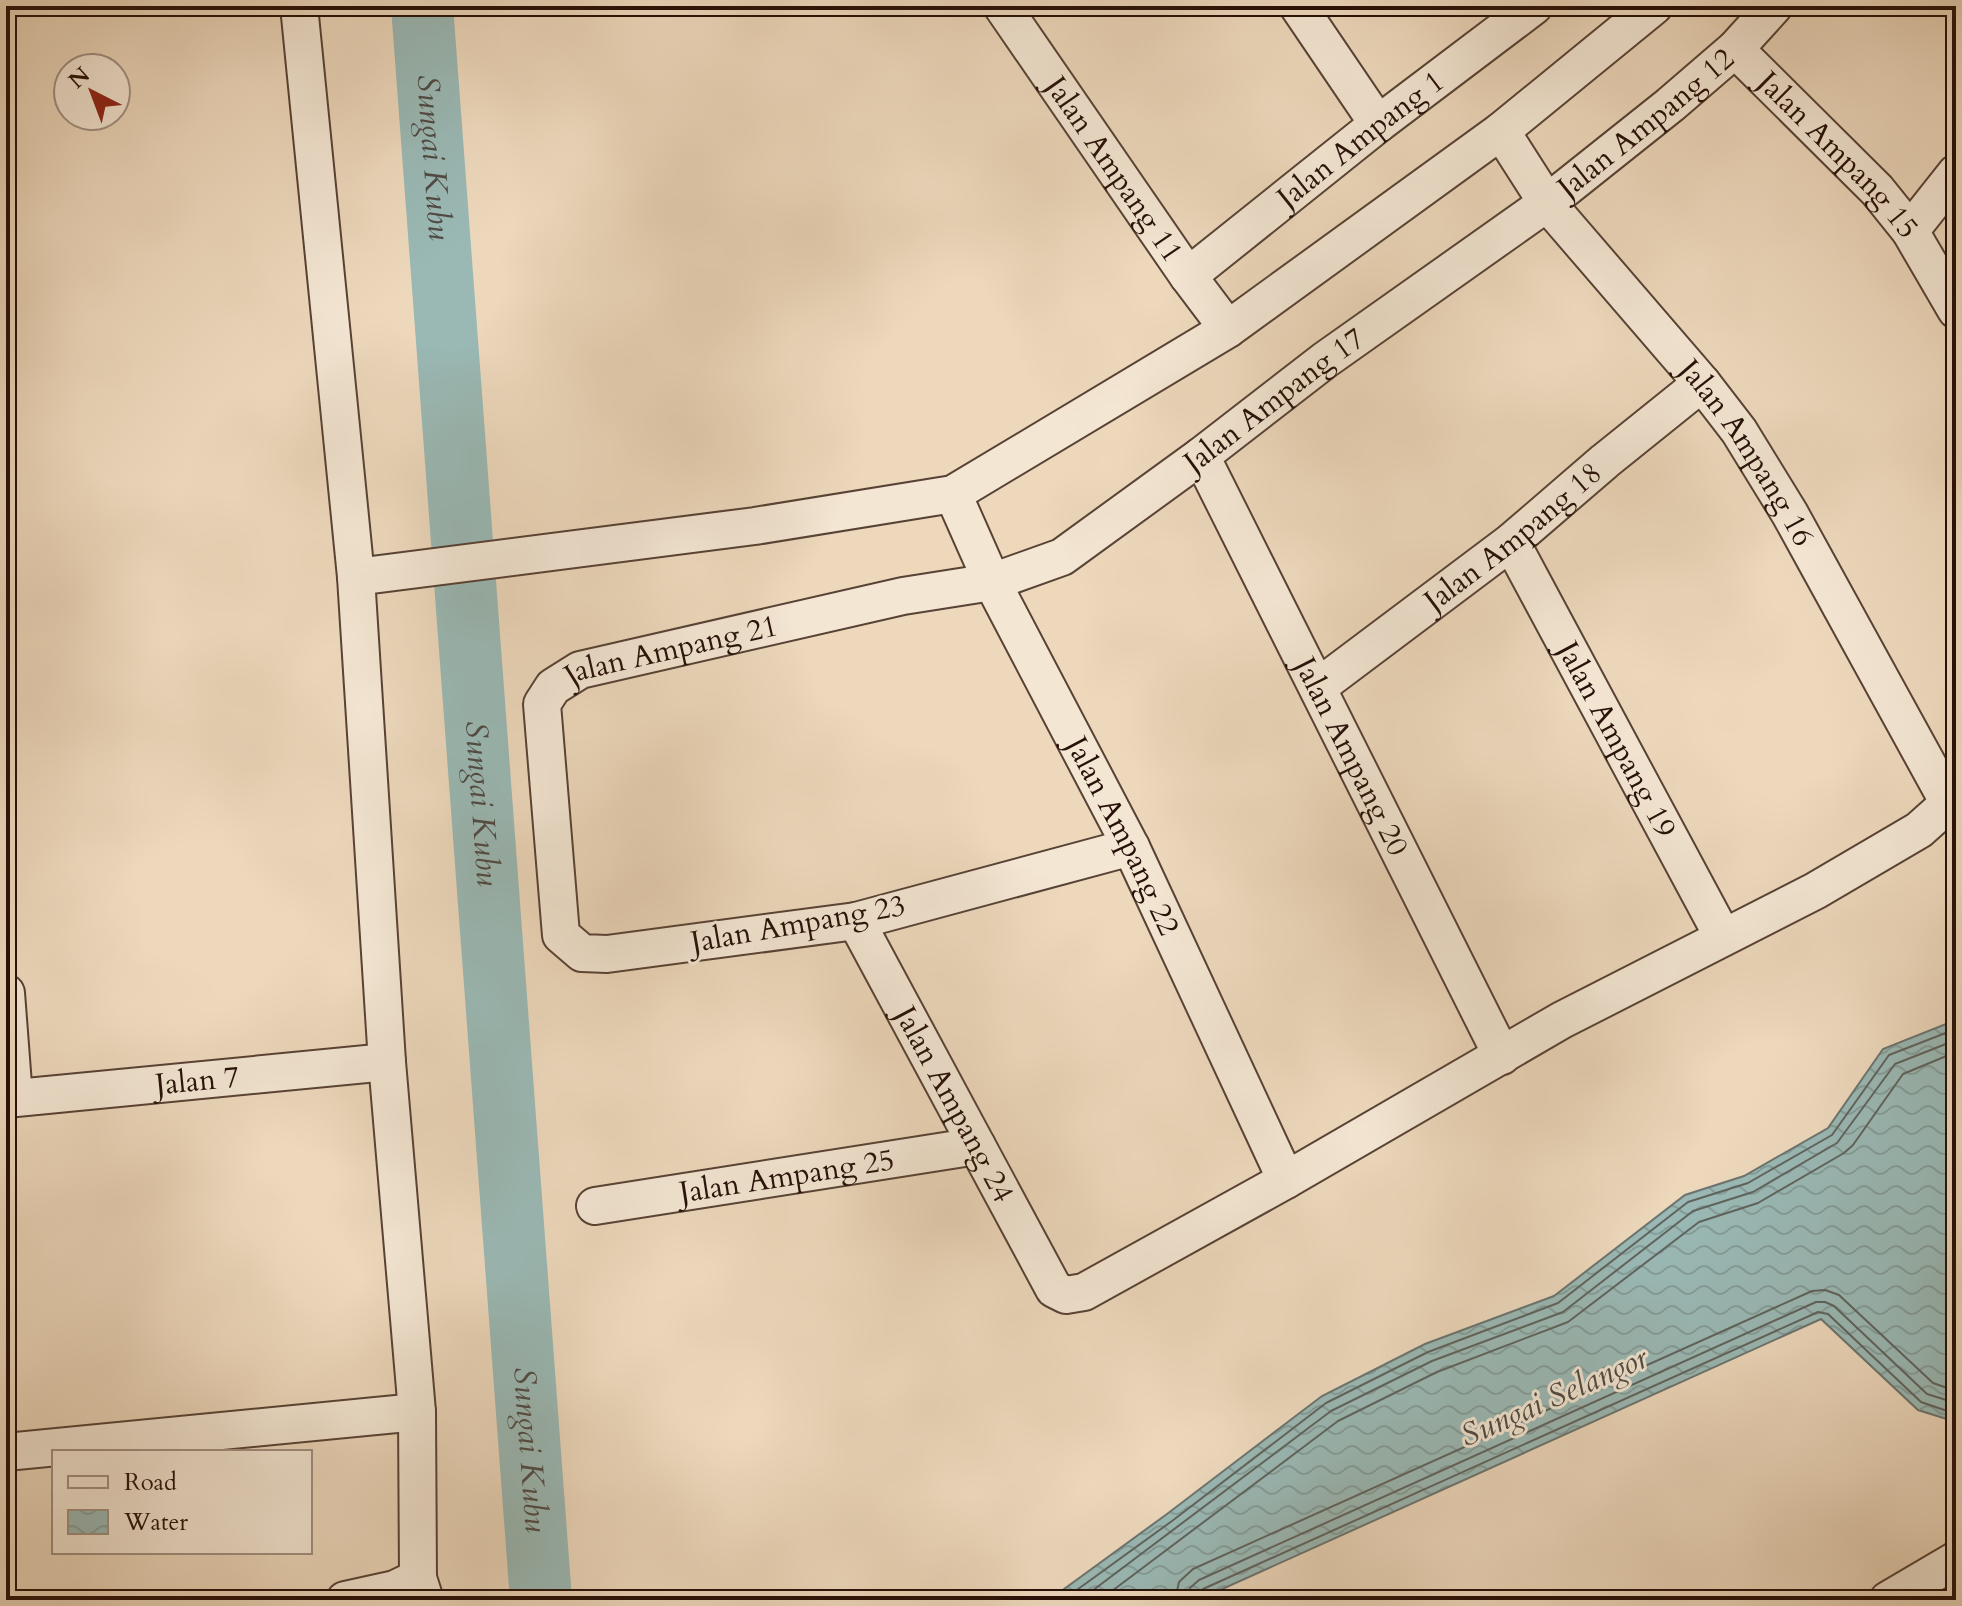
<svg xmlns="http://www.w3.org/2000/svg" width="1962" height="1606" viewBox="0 0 1962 1606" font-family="Cardo,serif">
	<defs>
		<pattern id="water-waves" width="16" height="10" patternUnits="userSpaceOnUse" patternTransform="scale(2)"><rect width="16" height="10" fill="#9ab9b5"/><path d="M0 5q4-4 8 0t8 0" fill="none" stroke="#859e9a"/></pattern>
	</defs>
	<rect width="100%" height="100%" fill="#edd8bc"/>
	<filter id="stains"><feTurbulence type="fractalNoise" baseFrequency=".0025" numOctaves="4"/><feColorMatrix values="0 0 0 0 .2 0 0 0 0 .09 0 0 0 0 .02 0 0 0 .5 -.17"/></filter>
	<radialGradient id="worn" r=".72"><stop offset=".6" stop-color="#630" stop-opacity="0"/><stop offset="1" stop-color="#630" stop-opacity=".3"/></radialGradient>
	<polygon fill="url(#water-waves)" stroke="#6c7570" stroke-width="2" points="1956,1020 1956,1422 1918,1410 1821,1319 1198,1600 1049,1600 1167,1514 1322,1396 1425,1344 1554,1296 1685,1195 1744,1176 1828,1128 1883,1049"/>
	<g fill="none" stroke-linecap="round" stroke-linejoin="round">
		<g stroke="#60645e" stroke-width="2">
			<polyline points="1063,1600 1172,1521 1326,1403 1428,1352 1558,1303 1688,1202 1748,1183 1832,1135 1889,1055 1956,1029"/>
			<polyline points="1080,1600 1331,1411 1432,1361 1563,1312 1693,1211 1753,1192 1837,1143 1895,1064 1956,1040"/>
			<polyline points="1100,1600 1338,1421 1437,1372 1568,1322 1699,1222 1758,1203 1844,1153 1853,1145 1903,1074 1956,1052"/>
			<polyline points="1175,1600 1179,1582 1193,1569 1812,1291 1825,1290 1839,1295 1933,1383 1956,1391"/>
			<polyline points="1187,1600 1190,1588 1199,1580 1816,1302 1825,1302 1834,1306 1927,1394 1956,1403"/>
			<polyline points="1197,1600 1199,1593 1203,1589 1818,1312 1828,1314 1921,1402 1956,1414"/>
		</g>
		<path stroke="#9ab9b5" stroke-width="62" id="s1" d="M422 6 541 1600"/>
		<g stroke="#584235" stroke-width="40">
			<g id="minor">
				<polyline points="299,6 356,577 387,1062 417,1412 418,1578 425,1600"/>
				<path id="s2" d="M1002 6 1188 276 1228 329"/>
				<polyline points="1298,6 1378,124"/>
				<path id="s3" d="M1735 49 1877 190 1910 231 1956 310"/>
				<path id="s4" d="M1501 131 1547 203 1702 383 1739 431 1790 514 1950 805"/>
				<polyline points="1910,231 1956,173"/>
				<path id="s5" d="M1188 276 1378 124 1534 6"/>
				<path id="s6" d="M1201 456 1502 1056"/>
				<path id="s7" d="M953 494 992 582 1131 847 1286 1180"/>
				<path id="s8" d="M1511 542 1723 937"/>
				<polyline points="356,577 755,526 953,494 1228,329 1501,131 1654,6"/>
				<path id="s9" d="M1318 687 1511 542 1605 461 1702 383"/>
				<path id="s10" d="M1131 847 856 921 607 954 582 953 561 935 542 704 553 687 580 670 903 596 992 582 1062 557 1201 456 1325 360 1547 203 1670 105 1735 49 1774 6"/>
				<path id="s11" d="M856 921 1054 1289 1066 1295 1084 1292 1286 1180 1562 1020 1815 891 1919 830 1956 797"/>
				<polyline points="6,993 14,1098"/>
				<path id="s12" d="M6 1099 387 1062"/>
				<path id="s13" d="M595 1206 977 1146"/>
				<polyline points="6,1452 417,1412"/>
				<polyline points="345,1600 395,1589 418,1578"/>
				<polyline points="1888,1600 1956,1560"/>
			</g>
		</g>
		<use href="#minor" stroke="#f3e6d3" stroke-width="36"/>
	</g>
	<g text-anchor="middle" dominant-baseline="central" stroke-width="6" stroke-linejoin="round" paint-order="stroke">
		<g font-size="30" fill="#261008" stroke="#f3e6d3">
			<text stroke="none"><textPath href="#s10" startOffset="2096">Jalan Ampang 12</textPath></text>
			<text stroke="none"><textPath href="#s5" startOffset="220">Jalan Ampang 1</textPath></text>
			<text stroke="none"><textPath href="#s3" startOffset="148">Jalan Ampang 15</textPath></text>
			<text stroke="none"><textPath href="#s2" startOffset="198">Jalan Ampang 11</textPath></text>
			<text stroke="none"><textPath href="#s10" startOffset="1632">Jalan Ampang 17</textPath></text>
			<text stroke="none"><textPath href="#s4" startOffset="406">Jalan Ampang 16</textPath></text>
			<text stroke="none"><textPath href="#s9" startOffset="246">Jalan Ampang 18</textPath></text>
			<text stroke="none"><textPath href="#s10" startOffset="966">Jalan Ampang 21</textPath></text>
			<text stroke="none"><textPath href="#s8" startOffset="224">Jalan Ampang 19</textPath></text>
			<text stroke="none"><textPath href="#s6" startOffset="336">Jalan Ampang 20</textPath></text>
			<text stroke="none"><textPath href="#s7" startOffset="382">Jalan Ampang 22</textPath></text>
			<text transform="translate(798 924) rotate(-10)">Jalan Ampang 23</text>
			<text stroke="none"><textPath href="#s12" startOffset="192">Jalan 7</textPath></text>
			<text stroke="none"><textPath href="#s11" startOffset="208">Jalan Ampang 24</textPath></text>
			<text stroke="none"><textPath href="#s13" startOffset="194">Jalan Ampang 25</textPath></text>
		</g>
		<g font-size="32" font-style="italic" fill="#4f4b45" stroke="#f3e6d3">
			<text stroke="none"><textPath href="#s1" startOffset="152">Sungai Kubu</textPath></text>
			<text stroke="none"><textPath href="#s1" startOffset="800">Sungai Kubu</textPath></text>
			<text transform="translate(1554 1397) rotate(-24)">Sungai Selangor</text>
			<text stroke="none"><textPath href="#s1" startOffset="1448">Sungai Kubu</textPath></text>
		</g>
	</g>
	<rect width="1962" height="1606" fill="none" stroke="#edd8bc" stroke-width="32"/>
	<rect x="8" y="8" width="1946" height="1590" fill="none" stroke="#261008" stroke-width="4"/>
	<rect x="16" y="16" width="1930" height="1574" fill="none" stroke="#261008" stroke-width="2"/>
	<rect x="52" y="1450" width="260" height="104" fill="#f3e6d3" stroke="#a19082" stroke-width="2"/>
	<rect x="68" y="1476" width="40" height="12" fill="#f3e6d3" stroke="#a19082" stroke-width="2"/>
	<text x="124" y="1490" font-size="24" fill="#261008">Road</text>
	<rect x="68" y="1510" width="40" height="24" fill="url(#water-waves)" stroke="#a19082" stroke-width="2"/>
	<text x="124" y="1530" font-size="24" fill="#261008">Water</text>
	<g transform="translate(92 92) rotate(318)"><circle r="38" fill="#f3e6d3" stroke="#a19082" stroke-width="2"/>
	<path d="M0-6L14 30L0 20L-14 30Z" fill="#8f2418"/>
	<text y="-12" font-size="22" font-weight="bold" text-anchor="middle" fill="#261008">N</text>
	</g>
	<rect width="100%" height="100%" filter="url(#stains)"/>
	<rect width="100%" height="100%" fill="url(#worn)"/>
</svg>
